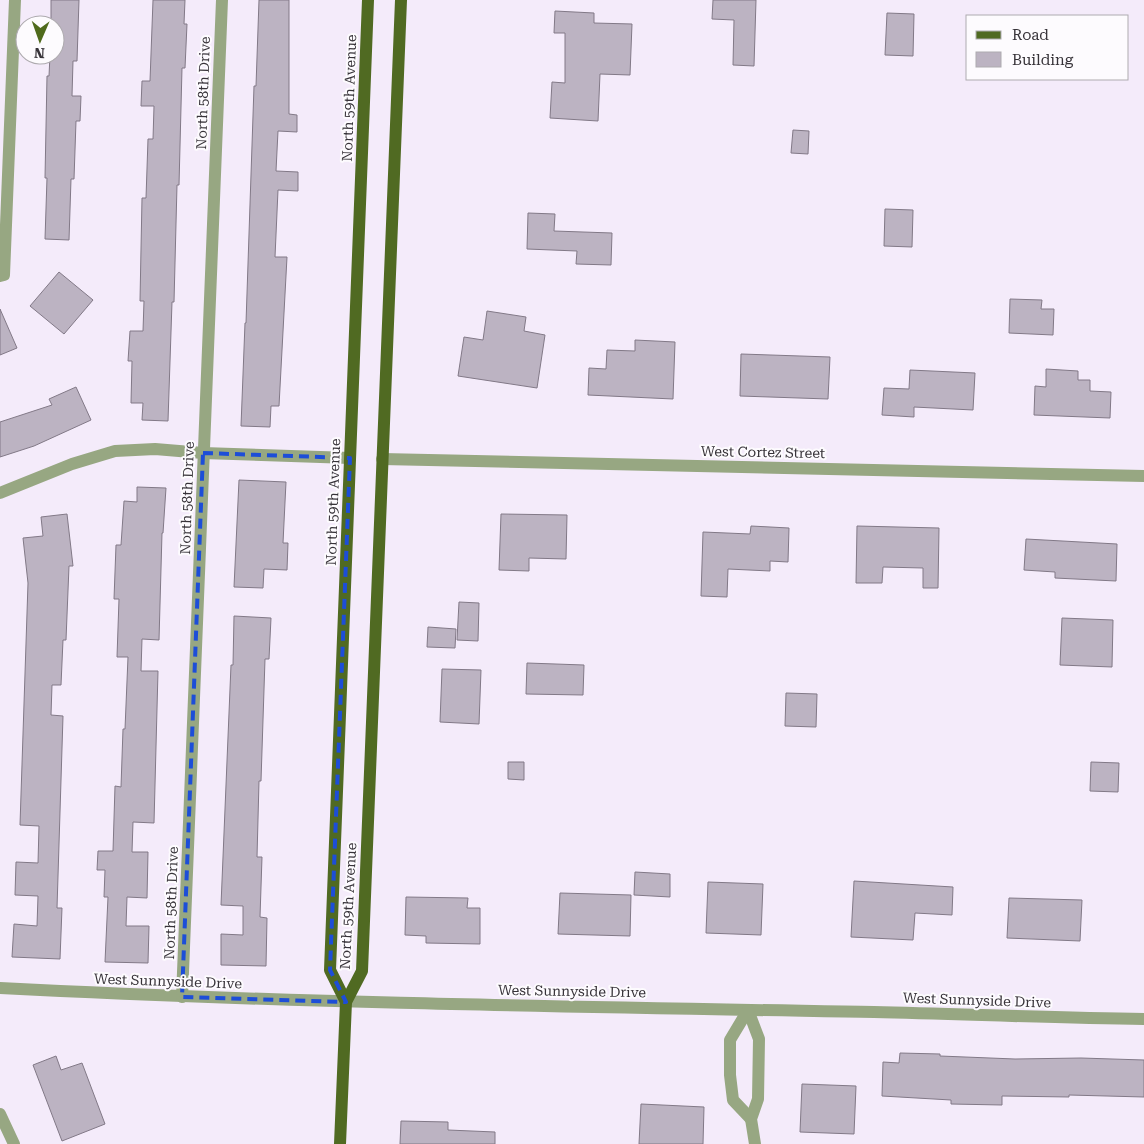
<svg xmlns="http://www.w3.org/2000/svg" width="1144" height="1144" viewBox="0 0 1144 1144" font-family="'Roboto Serif',serif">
	<rect width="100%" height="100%" fill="#f4ebfa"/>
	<g fill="#bcb3c2" stroke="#827987">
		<polygon points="51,0 79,0 77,61 73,61 72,96 81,96 80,121 76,121 74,179 71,179 69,240 45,239 47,178 45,178 47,76 49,76 50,55 55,55 55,25 51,25"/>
		<polygon points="153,0 185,0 184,24 187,24 185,68 182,68 179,185 177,185 174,302 172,302 168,421 142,420 143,403 131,403 132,361 128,361 130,331 143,331 144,301 140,301 142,198 146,198 148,139 153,139 154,106 141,106 142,81 150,81"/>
		<polygon points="259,0 289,0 289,114 297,115 297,132 278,131 276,171 298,172 298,191 278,190 275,257 287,257 279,406 271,406 270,427 241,426 245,323 246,323 254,86 256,86"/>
		<polygon points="713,0 756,0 754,66 733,65 734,20 712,19"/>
		<polygon points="555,11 594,13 594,23 632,24 630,75 600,74 598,121 550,118 552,82 565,83 565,33 554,33"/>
		<polygon points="887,13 914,14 913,56 885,55"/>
		<polygon points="793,130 809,131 808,154 791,153"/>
		<polygon points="885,209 913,210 912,247 884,246"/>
		<polygon points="528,213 555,214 554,231 612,233 611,265 576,264 577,251 527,249"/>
		<polygon points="59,272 93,300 64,334 30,306"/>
		<polygon points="1010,299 1042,300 1041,309 1054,309 1053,335 1009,333"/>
		<polygon points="0,309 17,348 0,355"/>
		<polygon points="487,311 526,317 524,331 545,335 537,388 458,376 464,337 483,340"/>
		<polygon points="635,340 675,342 673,399 588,395 589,368 606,369 607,350 635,351"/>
		<polygon points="741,354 830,357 828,399 740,396"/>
		<polygon points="1046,369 1078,371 1078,380 1090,380 1090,391 1111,392 1110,418 1034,415 1035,386 1046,387"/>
		<polygon points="910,370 975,373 973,410 914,407 914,417 882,415 884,388 909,389"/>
		<polygon points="76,387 91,420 34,446 0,457 0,422 52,405 49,399"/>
		<polygon points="239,480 286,482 283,543 288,543 287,570 264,569 263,588 234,587"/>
		<polygon points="137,487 166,488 163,533 162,533 159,640 142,639 141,671 158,671 154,823 133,822 132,852 148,852 147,898 127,897 126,926 149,926 148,963 105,962 108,897 104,897 105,870 97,870 98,851 113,851 115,786 121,787 123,729 125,729 128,657 117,657 119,599 114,599 116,545 121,545 124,501 137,502"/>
		<polygon points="67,514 73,566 69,566 66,640 63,640 61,685 52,685 51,715 63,716 57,908 62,908 60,959 12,957 14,924 37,926 38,896 15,895 16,862 38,863 39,826 20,825 28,583 23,538 43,536 41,517"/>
		<polygon points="501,514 567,515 566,559 529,558 529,571 499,570"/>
		<polygon points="751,526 789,528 788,562 770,561 770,571 728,569 727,597 701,596 703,532 750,534"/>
		<polygon points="857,526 939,528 938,588 923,588 923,568 883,567 882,583 856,583"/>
		<polygon points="1026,539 1117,544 1116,581 1055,578 1055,572 1024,570"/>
		<polygon points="459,602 479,603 478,641 457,640"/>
		<polygon points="234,616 271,618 269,659 265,659 261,781 259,781 257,857 262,857 260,917 267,918 266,966 221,965 221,934 243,935 243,906 221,905 231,665 233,665"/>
		<polygon points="1062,618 1113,620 1112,667 1060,665"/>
		<polygon points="428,627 456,629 455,648 427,647"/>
		<polygon points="527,663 584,665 583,695 526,694"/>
		<polygon points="442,669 481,670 479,724 440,722"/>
		<polygon points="786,693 817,694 816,727 785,726"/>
		<polygon points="508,762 524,762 524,780 508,779"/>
		<polygon points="1091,762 1119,763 1118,792 1090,791"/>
		<polygon points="635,872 670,874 670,897 634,895"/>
		<polygon points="854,881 953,887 952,915 915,913 913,940 851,937"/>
		<polygon points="708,882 763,884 761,935 706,933"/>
		<polygon points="560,893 631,895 630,936 558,934"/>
		<polygon points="406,897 468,898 467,908 480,908 480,944 426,943 426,936 405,935"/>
		<polygon points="1009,898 1082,900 1080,941 1007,938"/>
		<polygon points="900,1053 940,1054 940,1056 1015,1059 1081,1058 1144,1060 1144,1097 1069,1095 1069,1097 1002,1096 1002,1105 951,1104 951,1100 882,1096 883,1062 899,1063"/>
		<polygon points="56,1056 61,1070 82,1063 105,1124 62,1141 33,1065"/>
		<polygon points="802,1084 856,1086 854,1134 800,1132"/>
		<polygon points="641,1104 704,1107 703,1144 639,1144"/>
		<polygon points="401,1121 448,1122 448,1130 495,1132 495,1144 400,1144"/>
	</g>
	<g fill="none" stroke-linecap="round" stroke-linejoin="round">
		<g stroke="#97a782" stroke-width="12">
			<polyline points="0,276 4,275 15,0"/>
			<polyline points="382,459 1144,476"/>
			<polyline points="0,493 72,464 115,451 155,449 203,453 350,458"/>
			<path d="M0 988C291 1003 582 1007 874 1012 964 1014 1054 1018 1144 1019"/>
			<polyline points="182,997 222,0"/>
			<polyline points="748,1010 759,1039 758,1099 751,1119 755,1144"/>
			<polyline points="748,1010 730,1040 730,1075 733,1100 751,1119"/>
			<polyline points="0,1114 14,1144"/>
		</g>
		<g stroke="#506a22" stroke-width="12">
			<polyline points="346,1002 330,970 368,0"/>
			<polyline points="340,1144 346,1002 362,971 401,0"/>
		</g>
	</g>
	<path fill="none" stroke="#1d4ed8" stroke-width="4" stroke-dasharray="10 6" stroke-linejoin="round" d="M203 453 350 458 330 970 346 1002 182 997Z"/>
	<g text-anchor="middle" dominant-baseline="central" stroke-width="4" stroke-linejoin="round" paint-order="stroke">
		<g font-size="14" fill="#373339" stroke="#fdfbfe">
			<text transform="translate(203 93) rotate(-88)">North 58th Drive</text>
			<text transform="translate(349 98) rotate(-88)">North 59th Avenue</text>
			<text transform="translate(763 452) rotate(1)">West Cortez Street</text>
			<text transform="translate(187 498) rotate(-88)">North 58th Drive</text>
			<text transform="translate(333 502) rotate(-88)">North 59th Avenue</text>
			<text transform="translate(171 903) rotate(-88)">North 58th Drive</text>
			<text transform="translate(348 906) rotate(-87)">North 59th Avenue</text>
			<text transform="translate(168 981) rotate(2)">West Sunnyside Drive</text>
			<text transform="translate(572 991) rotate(1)">West Sunnyside Drive</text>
			<text transform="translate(977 1000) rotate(2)">West Sunnyside Drive</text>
		</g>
	</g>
	<rect x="966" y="15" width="162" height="65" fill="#fdfbfe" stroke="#aeabaf"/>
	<rect x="976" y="31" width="25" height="8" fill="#506a22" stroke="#aeabaf"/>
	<text x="1012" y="40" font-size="15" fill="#373339">Road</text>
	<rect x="976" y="52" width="25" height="15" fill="#bcb3c2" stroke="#aeabaf"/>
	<text x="1012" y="65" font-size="15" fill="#373339">Building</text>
	<g transform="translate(40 40) rotate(182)"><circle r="24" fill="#fdfbfe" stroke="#aeabaf"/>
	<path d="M0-4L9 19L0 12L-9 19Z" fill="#4f6a1c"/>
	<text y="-8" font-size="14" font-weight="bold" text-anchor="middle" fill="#373339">N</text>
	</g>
</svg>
